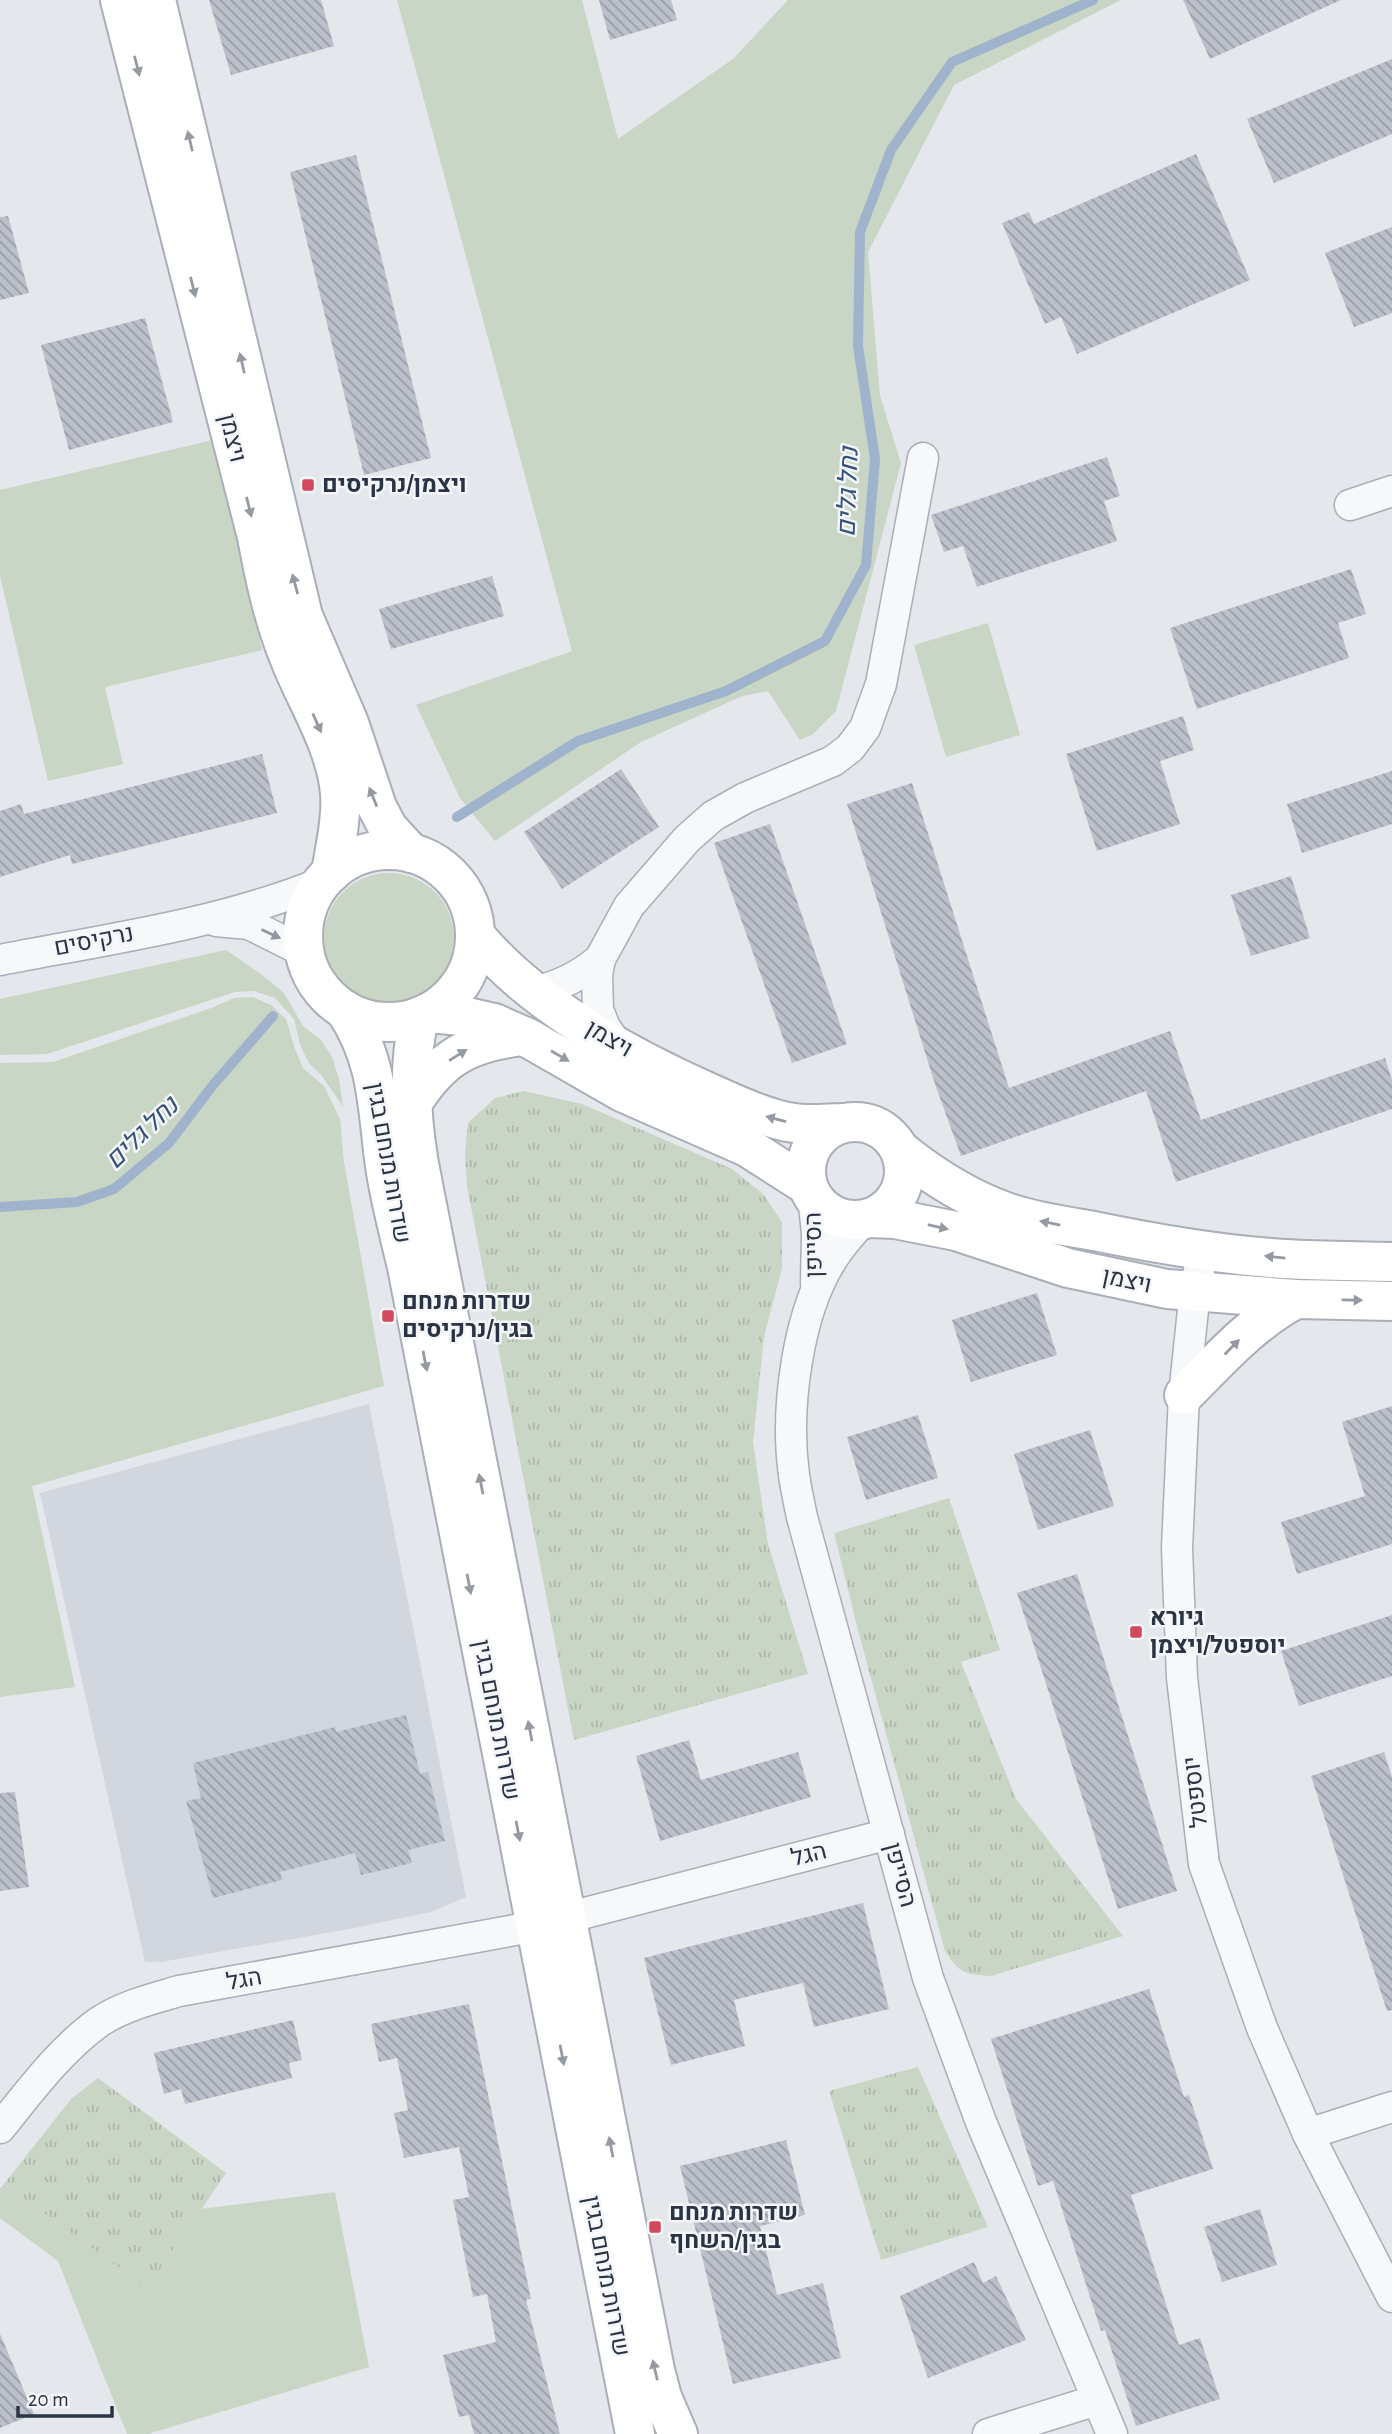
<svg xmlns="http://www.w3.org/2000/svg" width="1392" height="2434" viewBox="0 0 1392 2434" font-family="'Alegreya Sans',Heebo,sans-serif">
	<defs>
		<pattern id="grass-tufts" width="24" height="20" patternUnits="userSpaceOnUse" patternTransform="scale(1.75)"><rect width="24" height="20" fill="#c9d6c5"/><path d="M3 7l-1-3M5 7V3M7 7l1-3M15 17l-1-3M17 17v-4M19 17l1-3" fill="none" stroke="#adb8ab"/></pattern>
		<pattern id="building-back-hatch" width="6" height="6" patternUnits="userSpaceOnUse" patternTransform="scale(1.75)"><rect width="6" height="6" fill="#bbc0ca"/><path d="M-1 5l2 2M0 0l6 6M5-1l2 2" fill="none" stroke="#989da6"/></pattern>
	</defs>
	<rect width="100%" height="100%" fill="#e4e7ec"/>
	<polygon fill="#d2d6de" points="369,1404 466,1897 431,1912 349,1929 161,1962 145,1962 40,1493"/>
	<g fill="url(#grass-tufts)">
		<polygon points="524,1091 582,1104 732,1169 763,1194 782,1222 782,1268 764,1337 753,1442 768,1544 808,1674 574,1740 467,1186 465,1153 468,1123 495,1098"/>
		<path d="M949 1498 1000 1650 961 1662 1016 1799 1123 1936 991 1976C964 1974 960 1974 945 1951L859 1634 834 1533Z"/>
		<polygon points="918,2067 988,2227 881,2260 829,2091"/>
		<polygon points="98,2078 226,2173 147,2289 4,2184 71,2099"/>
	</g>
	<g fill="#c9d6c5">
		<polygon points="397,0 582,0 618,139 733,59 788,0 1121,0 954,85 868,252 880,396 901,463 836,711 813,734 800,740 768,691 742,696 641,742 495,841 460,798 416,705 572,651"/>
		<polygon points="213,440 262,650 105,687 123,764 48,781 0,576 0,490"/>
		<polygon points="988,623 1020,735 946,757 914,645"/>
		<circle cx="389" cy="938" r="65"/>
		<polygon points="226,950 261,974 284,993 303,1026 321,1040 332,1057 339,1079 343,1107 322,1076 309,1063 300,1045 294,1019 275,998 254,991 235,992 47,1054 0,1055 0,999"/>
		<polygon points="253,997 271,1005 286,1019 295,1049 303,1068 324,1086 340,1119 344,1162 384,1386 32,1486 75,1687 0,1697 0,1063 53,1062 214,1007 234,998"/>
		<polygon points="4,2184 147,2288 200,2209 335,2192 369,2367 148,2434 127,2434 58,2261 0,2218 0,2189"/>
	</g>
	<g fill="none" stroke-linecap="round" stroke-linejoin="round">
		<g stroke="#9fb4cc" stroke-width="10">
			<polyline points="457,817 578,741 726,691 825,641 866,565 875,459 858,346 860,232 891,150 952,62 1093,0"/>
			<polyline points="0,1207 77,1202 114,1189 169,1143 213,1085 273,1016"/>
		</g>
	</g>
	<g fill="url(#building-back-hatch)">
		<polygon points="209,0 321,0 334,46 231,75"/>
		<polygon points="599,0 671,0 677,20 610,40"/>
		<polygon points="1183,0 1341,0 1210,59"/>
		<polygon points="1392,59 1392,134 1274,183 1247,119"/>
		<polygon points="1196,154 1250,280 1077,354 1061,317 1045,324 1002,223 1029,212 1034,224"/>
		<polygon points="356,155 431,458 364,475 290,172"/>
		<polygon points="8,216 29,293 0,300 0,217"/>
		<polygon points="1392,227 1392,313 1354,327 1325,253"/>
		<polygon points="145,318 173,422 69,450 41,345"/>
		<polygon points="1107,457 1120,496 1104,501 1117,541 977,587 963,546 944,552 931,515"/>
		<polygon points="1351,569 1366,614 1338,623 1349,658 1197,709 1170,628"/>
		<polygon points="492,576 504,616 391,649 379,609"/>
		<polygon points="1183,716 1194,750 1160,761 1180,824 1097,851 1066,754"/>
		<polygon points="262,754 277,813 72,864 70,855 0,877 0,811 21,804 24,814"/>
		<polygon points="621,769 659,827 562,889 524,832"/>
		<polygon points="1392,771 1392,824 1302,853 1287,804"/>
		<polygon points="912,783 1009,1088 1170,1031 1201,1120 1385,1058 1392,1080 1392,1109 1176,1182 1146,1091 961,1156 935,1084 847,804"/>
		<polygon points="770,824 847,1044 792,1063 714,843"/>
		<polygon points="1291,876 1310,938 1251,956 1231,895"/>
		<polygon points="1037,1293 1057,1355 971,1382 952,1320"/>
		<polygon points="1392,1406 1392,1544 1297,1574 1281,1522 1365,1496 1342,1422"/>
		<polygon points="918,1415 938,1478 866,1500 847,1437"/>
		<polygon points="1090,1430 1114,1506 1038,1530 1014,1454"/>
		<polygon points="1077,1574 1177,1891 1118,1909 1017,1593"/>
		<polygon points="1392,1615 1392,1676 1299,1706 1281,1651"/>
		<polygon points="406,1715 420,1774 428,1772 445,1841 408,1850 412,1863 361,1875 355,1853 280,1872 282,1880 213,1898 186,1801 201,1798 193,1763 335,1727 336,1732"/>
		<polygon points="689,1740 701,1780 798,1752 811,1797 660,1841 636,1756"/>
		<polygon points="1384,1752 1392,1777 1392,2010 1387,2011 1311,1776"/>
		<polygon points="15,1792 29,1887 0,1891 0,1793"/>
		<polygon points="863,1903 889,2009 814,2027 803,1983 734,2000 745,2046 671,2065 644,1958"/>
		<polygon points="1149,1989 1184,2097 1189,2095 1213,2169 1131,2195 1179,2345 1200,2338 1220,2399 1136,2426 1105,2330 1101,2331 1053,2181 1038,2186 991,2039"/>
		<polygon points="469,2004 531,2299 526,2300 560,2434 474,2434 469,2415 459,2417 443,2355 496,2342 487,2294 473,2297 453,2200 469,2197 459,2147 404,2158 394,2113 408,2110 397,2058 379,2062 371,2024"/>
		<polygon points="293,2020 302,2060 289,2063 292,2078 185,2104 181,2089 164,2094 154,2053"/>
		<polygon points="786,2140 805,2215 760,2226 777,2295 823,2283 841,2358 733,2384 680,2166"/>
		<polygon points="1260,2209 1277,2265 1222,2282 1204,2227"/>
		<polygon points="974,2262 983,2283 996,2276 1026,2340 928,2378 900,2296"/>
		<polygon points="0,2334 34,2414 0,2428"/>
	</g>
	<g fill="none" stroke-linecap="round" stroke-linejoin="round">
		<g stroke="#a9aeb7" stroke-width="33">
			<g id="street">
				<polyline points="1350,505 1392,491"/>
				<polyline points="216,921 249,924 303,951"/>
				<path d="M0 960C108 939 221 924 323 882"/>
				<path d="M535 992C561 985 580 976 600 959"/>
				<polyline points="617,1045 605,1027 598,1010 597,975 600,959 629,906 687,839 713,816 745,798 833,761 850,748 865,728 881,684 923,458"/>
				<polyline points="813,1196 817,1233 816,1283"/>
				<path d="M864 1219C855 1230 845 1240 837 1252 797 1308 785 1409 794 1475 796 1489 799 1503 802 1517L928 1978 981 2122 1112 2434"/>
				<polyline points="1203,1249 1195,1291 1184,1395 1177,1548 1182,1678 1204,1864 1262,2028 1308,2134 1392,2297"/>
				<polyline points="566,1918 889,1834"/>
				<path d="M0 2128C30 2091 60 2050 99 2022 123 2006 152 1999 179 1991L537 1926"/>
				<polyline points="1308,2134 1392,2107"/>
				<polyline points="988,2434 1097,2400"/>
			</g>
		</g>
		<g stroke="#a9aeb7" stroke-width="42">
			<g id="secondary">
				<path d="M120 0 257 537C265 580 274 622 291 662 308 704 336 747 340 793 342 819 335 847 331 873"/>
				<polyline points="156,0 303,616 349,723 377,807 388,828 411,853"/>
				<circle cx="389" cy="936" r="86"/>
				<path d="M476 936C533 1005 629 1057 710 1093 733 1103 755 1114 779 1120 800 1126 822 1124 843 1123"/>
				<path d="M345 1010C379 1061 377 1108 385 1166 390 1200 399 1233 407 1267L635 2434"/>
				<polyline points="427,1013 463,1016 494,1023 528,1038 622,1092 747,1147 808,1186"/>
				<path d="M420 1016C407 1063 411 1116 419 1164L655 2370 662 2397 678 2434"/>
				<path d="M412 1104C441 1057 468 1043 522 1036"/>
				<circle cx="855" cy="1171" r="49"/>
				<path d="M900 1150C932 1176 967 1198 1006 1212 1034 1222 1065 1226 1094 1231 1157 1244 1221 1255 1285 1259 1321 1261 1356 1261 1392 1262"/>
				<polyline points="870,1218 895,1219 956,1231 1068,1268 1167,1289 1296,1299 1392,1301"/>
				<path d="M1184 1395C1219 1360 1251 1323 1296 1299"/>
			</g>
		</g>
		<use href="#street" stroke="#f7f8fa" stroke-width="30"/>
		<use href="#secondary" stroke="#fff" stroke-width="38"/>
	</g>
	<defs><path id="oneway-solid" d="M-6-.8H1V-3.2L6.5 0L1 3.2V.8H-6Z" transform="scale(1.75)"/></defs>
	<g fill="#959aa2">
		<use href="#oneway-solid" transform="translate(137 66) rotate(76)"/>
		<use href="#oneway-solid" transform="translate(190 141) rotate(-103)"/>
		<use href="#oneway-solid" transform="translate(193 287) rotate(76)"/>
		<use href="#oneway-solid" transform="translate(242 363) rotate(-103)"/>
		<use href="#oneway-solid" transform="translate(249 507) rotate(76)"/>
		<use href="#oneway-solid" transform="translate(295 584) rotate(-105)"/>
		<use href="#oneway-solid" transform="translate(317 723) rotate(66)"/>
		<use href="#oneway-solid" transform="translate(373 797) rotate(-112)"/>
		<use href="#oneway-solid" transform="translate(458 1055) rotate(-32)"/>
		<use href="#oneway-solid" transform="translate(560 1056) rotate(30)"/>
		<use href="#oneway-solid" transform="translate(776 1119) rotate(-165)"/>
		<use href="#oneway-solid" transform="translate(1050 1223) rotate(-168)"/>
		<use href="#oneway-solid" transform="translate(938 1227) rotate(13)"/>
		<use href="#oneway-solid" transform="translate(1275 1257) rotate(-174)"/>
		<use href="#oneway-solid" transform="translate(1352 1300) rotate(1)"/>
		<use href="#oneway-solid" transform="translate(1232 1347) rotate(-45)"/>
		<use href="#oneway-solid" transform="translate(425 1361) rotate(79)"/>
		<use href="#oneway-solid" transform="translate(481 1484) rotate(-101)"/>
		<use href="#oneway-solid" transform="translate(469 1584) rotate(79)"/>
		<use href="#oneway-solid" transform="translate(530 1731) rotate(-101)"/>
		<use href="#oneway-solid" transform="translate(518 1831) rotate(79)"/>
		<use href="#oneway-solid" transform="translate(562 2055) rotate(79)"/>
		<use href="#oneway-solid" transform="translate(611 2147) rotate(-101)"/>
		<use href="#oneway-solid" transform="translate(655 2370) rotate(-103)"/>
	</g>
	<use fill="#9196a0" href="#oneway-solid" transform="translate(271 934) rotate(25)"/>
	<g fill="#d1495b" stroke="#f4f6f9" stroke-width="2.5">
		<rect x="301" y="478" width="14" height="14" rx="3.5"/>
		<rect x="381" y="1309" width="14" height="14" rx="3.5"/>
		<rect x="1129" y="1625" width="14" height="14" rx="3.5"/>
		<rect x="648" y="2220" width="14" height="14" rx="3.5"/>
	</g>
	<g text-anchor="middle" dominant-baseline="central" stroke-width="5" stroke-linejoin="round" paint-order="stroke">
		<g font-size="24" fill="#2b3445" stroke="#f4f6f9">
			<text transform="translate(232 438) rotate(76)">ויצמן</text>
			<text transform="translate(94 941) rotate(-11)">נרקיסים</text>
			<text transform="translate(609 1039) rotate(30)">ויצמן</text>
			<text transform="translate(388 1163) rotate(80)">שדרות מנחם בגין</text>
			<text transform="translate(814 1245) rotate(-91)">הסייפן</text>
			<text transform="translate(1127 1281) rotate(12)">ויצמן</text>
			<text transform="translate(496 1720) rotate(79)">שדרות מנחם בגין</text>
			<text transform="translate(1196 1792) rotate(-97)">יוספטל</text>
			<text transform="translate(809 1855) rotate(-14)">הגל</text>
			<text transform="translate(900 1875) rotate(75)">הסייפן</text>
			<text transform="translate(244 1980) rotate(-10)">הגל</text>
			<text transform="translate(606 2276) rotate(79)">שדרות מנחם בגין</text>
		</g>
		<g font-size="24" font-weight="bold" fill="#2b3445" stroke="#f4f6f9" text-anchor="start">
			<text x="322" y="485">ויצמן/נרקיסים</text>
			<text x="402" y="1302">שדרות מנחם<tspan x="402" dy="28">בגין/נרקיסים</tspan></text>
			<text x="1150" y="1618">גיורא<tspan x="1150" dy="28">יוספטל/ויצמן</tspan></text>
			<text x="669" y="2213">שדרות מנחם<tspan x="669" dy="28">בגין/השחף</tspan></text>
		</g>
		<g font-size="26" font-style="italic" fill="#34527a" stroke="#f4f6f9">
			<text transform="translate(848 492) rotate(-88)">נחל גלים</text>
			<text transform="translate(142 1133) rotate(-44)">נחל גלים</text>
		</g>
	</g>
	<path d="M18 2406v10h94v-10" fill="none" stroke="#2b3445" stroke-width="3.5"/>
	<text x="28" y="2406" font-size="21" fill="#2b3445" stroke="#f4f6f9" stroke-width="5" paint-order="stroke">20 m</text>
</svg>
